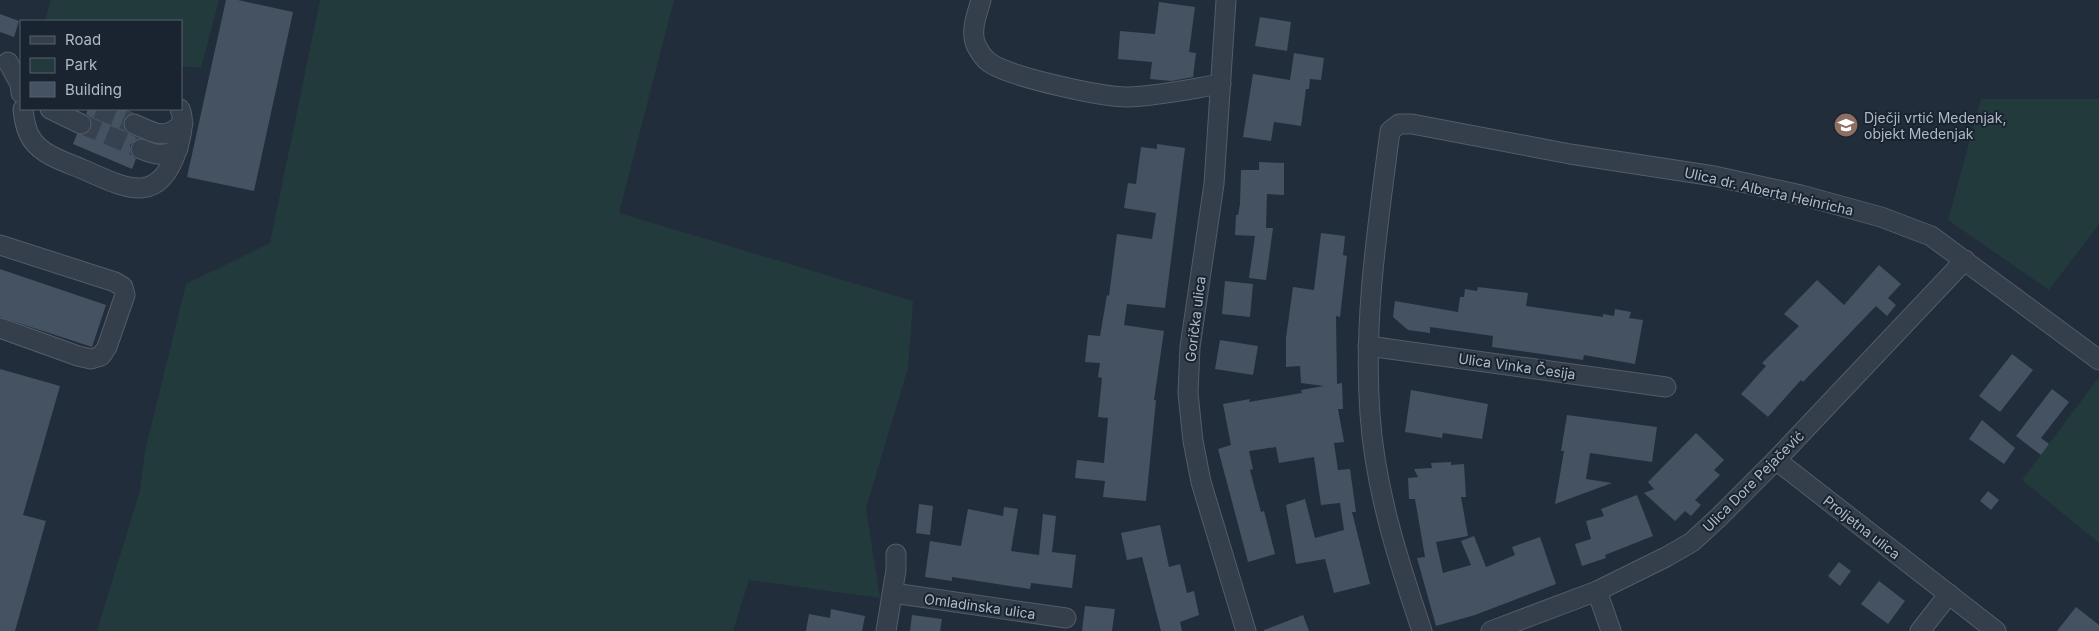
<svg xmlns="http://www.w3.org/2000/svg" width="2099" height="631" viewBox="0 0 2099 631" font-family="Inter,sans-serif">
<style>
.green{fill:#233a3c}
.building{fill:#445262}
.lines{fill:none;stroke-linecap:round;stroke-linejoin:round}
.minor-tunnel{stroke:#364250;stroke-width:19;stroke-dasharray:19 9;stroke-linecap:butt}
.minor-casing{stroke:#535c69;stroke-width:21}
.minor{stroke:#353f4b;stroke-width:19}
.labels{text-anchor:middle;dominant-baseline:central;stroke-width:4;stroke-linejoin:round;paint-order:stroke}
.poi-label{font-size:14px;fill:#b0b9c7;stroke:#1a2430;text-anchor:start}
.street-label{font-size:14px;fill:#b0b9c7;stroke:#1a2430}
</style>
<rect width="100%" height="100%" fill="#212d3b"/>
<g class="green">
<polygon points="51,0 219,0 201,68 181,66 181,21 45,21"/>
<polygon points="320,0 674,0 619,213 913,301 908,368 866,508 880,598 749,580 733,631 97,631 140,490 145,451 186,284 270,243"/>
<polygon points="1981,99 2099,99 2099,224 2049,290 1948,220"/>
<polygon points="2099,377 2099,543 2022,480"/>
</g>
<g class="building">
<polygon points="226,0 238,0 293,12 254,191 187,177"/>
<polygon points="1159,2 1195,7 1189,52 1196,53 1193,77 1171,81 1150,79 1152,62 1118,59 1120,31 1155,34"/>
<polygon points="0,14 19,21 14,37 0,32"/>
<polygon points="1260,17 1291,22 1287,51 1255,46"/>
<polygon points="1294,53 1324,58 1321,80 1310,79 1309,89 1306,89 1301,126 1274,122 1271,141 1243,137 1253,74 1290,80"/>
<polygon points="88,109 124,109 134,113 127,115 123,125 125,131 138,138 130,145 132,155 136,159 132,169 73,144 77,134 87,134 91,128 91,118 86,114"/>
<polygon points="1157,144 1185,148 1165,308 1127,304 1124,325 1164,331 1154,400 1156,400 1146,501 1103,497 1105,481 1075,478 1077,460 1104,463 1108,418 1098,417 1102,378 1098,377 1100,363 1085,362 1088,335 1100,336 1107,295 1109,296 1117,234 1152,239 1156,213 1124,208 1128,183 1136,184 1141,147 1157,149"/>
<polygon points="1259,162 1284,163 1284,195 1267,194 1266,228 1273,228 1266,280 1249,278 1255,236 1235,235 1236,215 1238,215 1240,204 1241,170 1259,170"/>
<polygon points="1321,233 1345,236 1343,255 1347,256 1340,317 1336,316 1337,384 1342,383 1343,409 1338,409 1344,442 1334,443 1338,470 1350,469 1356,512 1352,512 1370,584 1334,593 1325,559 1296,564 1286,505 1305,499 1315,538 1344,530 1340,503 1321,505 1314,457 1279,463 1276,447 1249,451 1253,469 1250,470 1261,512 1264,511 1275,554 1248,562 1218,449 1231,445 1223,404 1250,399 1249,402 1302,393 1301,390 1324,386 1301,383 1300,366 1286,367 1286,338 1293,287 1314,290"/>
<polygon points="1879,265 1901,284 1888,298 1896,305 1887,316 1876,306 1803,382 1801,380 1768,417 1741,394 1766,366 1762,363 1799,326 1784,314 1817,280 1844,305"/>
<polygon points="0,269 106,305 92,347 0,317"/>
<polygon points="1225,281 1253,284 1250,317 1222,314"/>
<polygon points="1478,287 1528,293 1526,306 1603,317 1603,314 1614,316 1615,309 1631,312 1629,318 1643,320 1635,364 1584,355 1583,360 1492,347 1493,336 1430,327 1430,333 1408,330 1393,317 1395,301 1458,312 1460,297 1464,297 1465,289 1477,291"/>
<polygon points="1220,340 1258,346 1253,375 1215,369"/>
<polygon points="2012,354 2033,370 2000,412 1979,396"/>
<polygon points="0,369 60,386 23,515 46,521 15,631 0,631"/>
<polygon points="2052,389 2069,402 2041,438 2049,444 2041,455 2016,436"/>
<polygon points="1411,390 1488,404 1482,439 1443,433 1442,438 1405,432"/>
<polygon points="1567,415 1657,427 1652,462 1590,453 1586,479 1612,483 1555,504 1564,451 1561,451"/>
<polygon points="1982,420 2015,448 2004,464 1969,439"/>
<polygon points="1696,433 1724,460 1714,470 1720,475 1695,500 1701,505 1691,516 1685,511 1675,521 1644,493 1654,489 1648,482"/>
<polygon points="1451,462 1451,465 1464,464 1466,497 1461,497 1468,536 1436,542 1443,573 1471,565 1461,541 1474,536 1486,567 1515,555 1512,547 1540,537 1556,584 1475,615 1436,626 1417,558 1425,557 1415,499 1409,499 1408,478 1418,477 1414,469 1432,468 1431,463"/>
<polygon points="1988,491 1999,500 1991,510 1980,501"/>
<polygon points="1637,495 1653,536 1605,555 1606,558 1582,566 1575,544 1591,539 1586,521 1604,516 1601,509"/>
<polygon points="919,504 933,506 930,535 916,533"/>
<polygon points="1004,507 1018,509 1011,551 1039,555 1043,514 1056,516 1052,552 1076,555 1072,588 1031,583 1030,589 952,577 952,581 925,577 930,541 961,546 968,509 1003,516"/>
<polygon points="1160,525 1169,567 1180,564 1187,593 1194,591 1199,615 1180,622 1182,631 1161,631 1142,557 1127,560 1121,533"/>
<polygon points="1839,562 1851,571 1840,586 1828,576"/>
<polygon points="1879,581 1905,601 1888,624 1861,604"/>
<polygon points="1085,606 1115,609 1112,631 1082,631"/>
<polygon points="2076,607 2099,625 2099,631 2057,631"/>
<polygon points="831,609 865,616 862,631 806,631 809,614 830,618"/>
<polygon points="912,615 942,619 940,631 910,631"/>
<polygon points="1303,615 1309,631 1264,631 1264,630"/>
</g>
<g class="lines">
<g class="minor-tunnel">
<polyline points="97,109 134,124"/>
<polyline points="81,124 141,149"/>
</g>
<defs>
<g id="minor">
<path d="M981 0C977 14 970 31 976 45 979 51 984 59 990 63 1011 77 1101 97 1127 97 1158 96 1190 89 1221 84"/>
<polyline points="1226,0 1214,184 1190,347 1188,393 1193,441 1201,482 1246,631"/>
<polyline points="8,62 20,84 21,93"/>
<path d="M23 109C24 120 26 132 33 141 44 156 66 162 82 169 124 187 158 208 177 150 181 138 185 121 180 109"/>
<polyline points="50,109 81,124"/>
<path d="M134 124C155 133 164 141 183 123"/>
<path d="M141 149C155 155 164 157 178 149"/>
<polyline points="0,245 115,282 123,287 125,295 107,347 101,356 91,359 78,356 0,328"/>
<polyline points="1368,346 1666,387"/>
<polyline points="1776,460 1996,631"/>
<polyline points="1597,591 1611,631"/>
<polyline points="893,593 1066,618"/>
<polyline points="886,631 896,570 896,554"/>
<path d="M1422 631C1398 560 1375 489 1370 414 1363 319 1378 225 1390 131L1399 124H1412L1570 154 1714 176 1801 195 1881 217 1931 236 2099 360"/>
<polyline points="1491,631 1597,591 1666,557 1692,542 1719,517 1776,460 1965,260"/>
<polyline points="1920,631 1949,594"/>
</g>
</defs>
<use href="#minor" class="minor-casing"/>
<use href="#minor" class="minor"/>
</g>
<defs>
<symbol id="school-disc" viewBox="-11 -11 22 22"><circle r="9.5" fill="#8d6e63" stroke="#1a2430"/><path d="M0-5L7-2L0 1L-7-2ZM-4 1L0 2.5L4 1V4Q0 6-4 4Z" fill="#fff"/></symbol>
</defs>
<g fill-rule="evenodd">
<use href="#school-disc" x="1832" y="111" width="28" height="28"/>
</g>
<g class="labels">
<g class="poi-label">
<text x="1864" y="117">Dječji vrtić Medenjak,<tspan x="1864" dy="16">objekt Medenjak</tspan></text>
</g>
<g class="street-label">
<text transform="translate(1769 191) rotate(13)">Ulica dr. Alberta Heinricha</text>
<text transform="translate(1195 319) rotate(-83)">Gorička ulica</text>
<text transform="translate(1517 366) rotate(8)">Ulica Vinka Česija</text>
<text transform="translate(1753 481) rotate(-45)">Ulica Dore Pejačević</text>
<text transform="translate(1862 527) rotate(38)">Proljetna ulica</text>
<text transform="translate(980 606) rotate(8)">Omladinska ulica</text>
</g>
</g>
<rect x="20" y="20" width="162" height="90" fill="#1a2430" stroke="#56606c"/>
<rect x="30" y="36" width="25" height="8" fill="#353f4b" stroke="#56606c"/>
<text x="65" y="45" font-size="15" fill="#b0b9c7">Road</text>
<rect x="30" y="58" width="25" height="15" fill="#233a3c" stroke="#56606c"/>
<text x="65" y="70" font-size="15" fill="#b0b9c7">Park</text>
<rect x="30" y="82" width="25" height="15" fill="#445262" stroke="#56606c"/>
<text x="65" y="95" font-size="15" fill="#b0b9c7">Building</text>
</svg>
